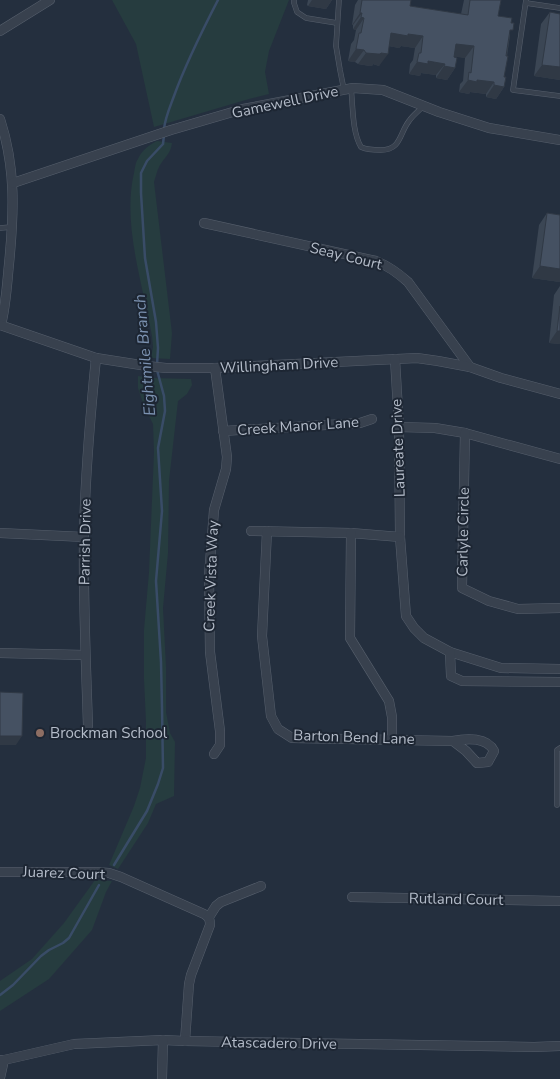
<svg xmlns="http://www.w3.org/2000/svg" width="560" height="1079" viewBox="0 0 560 1079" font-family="'Nunito Sans',sans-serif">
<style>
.green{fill:#263c3f}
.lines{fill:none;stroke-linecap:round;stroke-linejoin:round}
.stream{stroke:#394c67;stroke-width:2.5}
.lane-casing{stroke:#565f6c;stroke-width:5.5}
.street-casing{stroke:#565f6c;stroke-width:10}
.lane{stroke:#38414e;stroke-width:4.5}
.street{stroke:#38414e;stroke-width:9}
.wall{fill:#3b4654}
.shaded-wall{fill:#303945}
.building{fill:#455162;stroke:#303945}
.education-dot{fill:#8d6e63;stroke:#1d2633;stroke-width:2}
.labels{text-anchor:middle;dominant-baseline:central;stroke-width:4;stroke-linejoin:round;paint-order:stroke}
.street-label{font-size:15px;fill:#b4bcc9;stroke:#1d2633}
.poi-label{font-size:15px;fill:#b4bcc9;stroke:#1d2633;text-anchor:start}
.water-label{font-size:16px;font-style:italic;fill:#7c92b1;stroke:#1d2633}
</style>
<rect width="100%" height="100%" fill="#242f3e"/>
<g class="green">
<polygon points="112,0 289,0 269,51 265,72 269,94 249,99 154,127 136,44"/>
<path d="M157 141 172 143C171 153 165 157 160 165 157 170 156 176 154 182L172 333 170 359 151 358 153 347 152 336C143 285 122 224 134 173 135 169 135 163 138 159 142 150 149 145 157 141Z"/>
<polygon points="138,376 152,378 191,379 192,385 187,394 178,401 169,481 168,553 163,608 166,667 166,712 170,733 175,742 174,796 156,804 148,823 118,869 109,865 134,806 140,788 146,758 146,722 144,679 144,630 149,572 154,452 153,424 144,406 138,388"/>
<polygon points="95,880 112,881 106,892 92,930 49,979 0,1011 0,981 32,959 64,923"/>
</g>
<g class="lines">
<g class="stream">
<path d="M164 129C165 118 170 107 174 96 186 63 202 31 218 0"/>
<polyline points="157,365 158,348 156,322 145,258 141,193 141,173 147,161 163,144 164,135"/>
<polyline points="114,865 147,811 158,784 163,768 162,708 161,662 156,581 162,511 158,448 165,411 164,396 157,370"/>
<polyline points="0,995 13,985 41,956 49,950 63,943 69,938 99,885"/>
</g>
<defs>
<g id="lane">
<polyline points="294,0 294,3 297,12 306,18 337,23"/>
<polyline points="339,0 336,46 340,70 344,90"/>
<polyline points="526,0 513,90 560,96"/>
<polyline points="526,3 560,8"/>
<path d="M351 88C353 106 352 132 361 147 367 150 374 150 381 150 401 150 399 134 409 121 413 115 419 111 423 106"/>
<polyline points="0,228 12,227"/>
<polyline points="557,805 557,750 560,748"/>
</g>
<g id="street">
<polyline points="0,31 50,0"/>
<path d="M0 119C16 168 14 213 9 264 7 284 6 305 1 325"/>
<polyline points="13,183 171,130 243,109 353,88 383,90 439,112 489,128 560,140"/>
<path d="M204 223 376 261C388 266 398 273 408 282L470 367"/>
<polyline points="0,325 96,358 147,366 166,368 215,368 417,358 438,361 470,367 501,378 560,394"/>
<polyline points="395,359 399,427 400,537 406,616 414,628 424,638 450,652 501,668 560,669"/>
<polyline points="399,427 435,428 465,433 560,459"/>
<polyline points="223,431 360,423 372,419"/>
<polyline points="465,433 462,588 489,601 518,609 560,608"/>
<polyline points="251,531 351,533 400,537"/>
<path d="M267 531 262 636 271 716 278 729 292 738 453 741 466 751 477 763 488 762 494 751C487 737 467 738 453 741"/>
<polyline points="0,533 84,537"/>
<polyline points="351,533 350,638 389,701 392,717 392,740"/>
<polyline points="450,652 451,676 462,681 560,682"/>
<polyline points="0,653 85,655"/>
<path d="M88 726C86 663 83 599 84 536 85 477 90 418 96 358"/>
<polyline points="214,754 220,745 220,731 210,652 209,576 214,510 226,469 227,457 215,368"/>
<path d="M0 872H96L109 873 121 877 204 914C209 917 210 919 210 925L191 975 189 984 185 1041"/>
<polyline points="352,897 560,901"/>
<polyline points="209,917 216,906 221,902 261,886"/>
<polyline points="0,1060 4,1060 74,1044 163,1040 185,1041 534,1047 560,1046"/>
<polyline points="0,1078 4,1060"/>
<polyline points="162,1079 163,1040"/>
</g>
</defs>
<use href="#lane" class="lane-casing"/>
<use href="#street" class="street-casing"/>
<use href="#lane" class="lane"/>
<use href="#street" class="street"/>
</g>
<g class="wall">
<polygon points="308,0 332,0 326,9 308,6 307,5"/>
<polygon points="358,0 411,0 410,6 461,14 464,0 501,0 498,16 510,35 504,77 504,87 496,99 486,97 486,94 470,92 469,94 459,92 460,84 463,81 465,58 454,56 455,68 447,80 436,78 436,75 421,73 420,76 409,74 410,64 413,60 415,48 401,46 399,48 389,46 379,66 373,64 372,66 370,66 358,64 355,62 348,61 351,44 354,40 356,30 353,29 353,25 352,25 355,5"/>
<polygon points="550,12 560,14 560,80 534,76 541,24"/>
<polygon points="547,213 560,215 560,282 532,278 539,225"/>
<polygon points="560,286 560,344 549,343 554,295"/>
</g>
<g class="shaded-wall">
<polygon points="312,0 332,0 326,9 308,6"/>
<polygon points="360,13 362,13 353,25 352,25"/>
<polygon points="361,17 364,18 356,30 353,29"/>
<polygon points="391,33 408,34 423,36 415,48 401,46 399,48 383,45"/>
<polygon points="456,44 474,46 465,58 448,56"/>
<polygon points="356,49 364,50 355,62 348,61"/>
<polygon points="366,53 381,53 388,54 379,66 373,64 372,66 370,66 358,64"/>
<polygon points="428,61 445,64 436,75 421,73 420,76 409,74 417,62"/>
<polygon points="542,65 560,67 560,80 534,76"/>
<polygon points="444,66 455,68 447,80 436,78"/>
<polygon points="468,80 477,80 494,82 486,94 470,92 469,94 459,92"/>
<polygon points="494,85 504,87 496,99 486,97"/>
<polygon points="540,266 560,269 560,282 532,278"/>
<polygon points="557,331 560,331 560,344 549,343"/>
<polygon points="0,736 22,736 16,745 0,745"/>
</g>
<g class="building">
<polygon points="362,0 411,0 410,6 468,15 470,0 501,0 498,16 512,18 511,23 514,23 513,30 510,30 506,56 508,56 504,77 506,77 504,87 494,85 494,82 477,80 477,82 468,80 469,72 471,73 474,46 456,44 454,57 457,58 455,68 444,66 445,64 428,61 428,64 417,62 419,53 421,53 423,36 408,34 408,36 391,33 388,54 381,53 380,54 378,54 366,53 364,50 356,49 359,33 361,33 364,18 361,17 362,13 360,13"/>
<polygon points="550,12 560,14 560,67 542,65"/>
<polygon points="547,213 560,215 560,269 540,266"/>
<polygon points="560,306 560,331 557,331"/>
<polygon points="0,692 23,693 22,736 0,736"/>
</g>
<circle class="education-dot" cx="40" cy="733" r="5"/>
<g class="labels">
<g class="street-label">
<text transform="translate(285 102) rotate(-12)">Gamewell Drive</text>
<text transform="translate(346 256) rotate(14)">Seay Court</text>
<text transform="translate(279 365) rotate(-3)">Willingham Drive</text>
<text transform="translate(298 426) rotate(-4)">Creek Manor Lane</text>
<text transform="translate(398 448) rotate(-92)">Laureate Drive</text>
<text transform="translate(463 532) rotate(-89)">Carlyle Circle</text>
<text transform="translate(85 542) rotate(-89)">Parrish Drive</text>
<text transform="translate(211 576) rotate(-88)">Creek Vista Way</text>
<text transform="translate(354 737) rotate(2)">Barton Bend Lane</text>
<text transform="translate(64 873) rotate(2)">Juarez Court</text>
<text transform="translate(456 899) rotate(1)">Rutland Court</text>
<text transform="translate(279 1043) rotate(1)">Atascadero Drive</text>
</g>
<g class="poi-label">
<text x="50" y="733">Brockman School</text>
</g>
<g class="water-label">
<text transform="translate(145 355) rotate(-95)">Eightmile Branch</text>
</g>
</g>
</svg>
